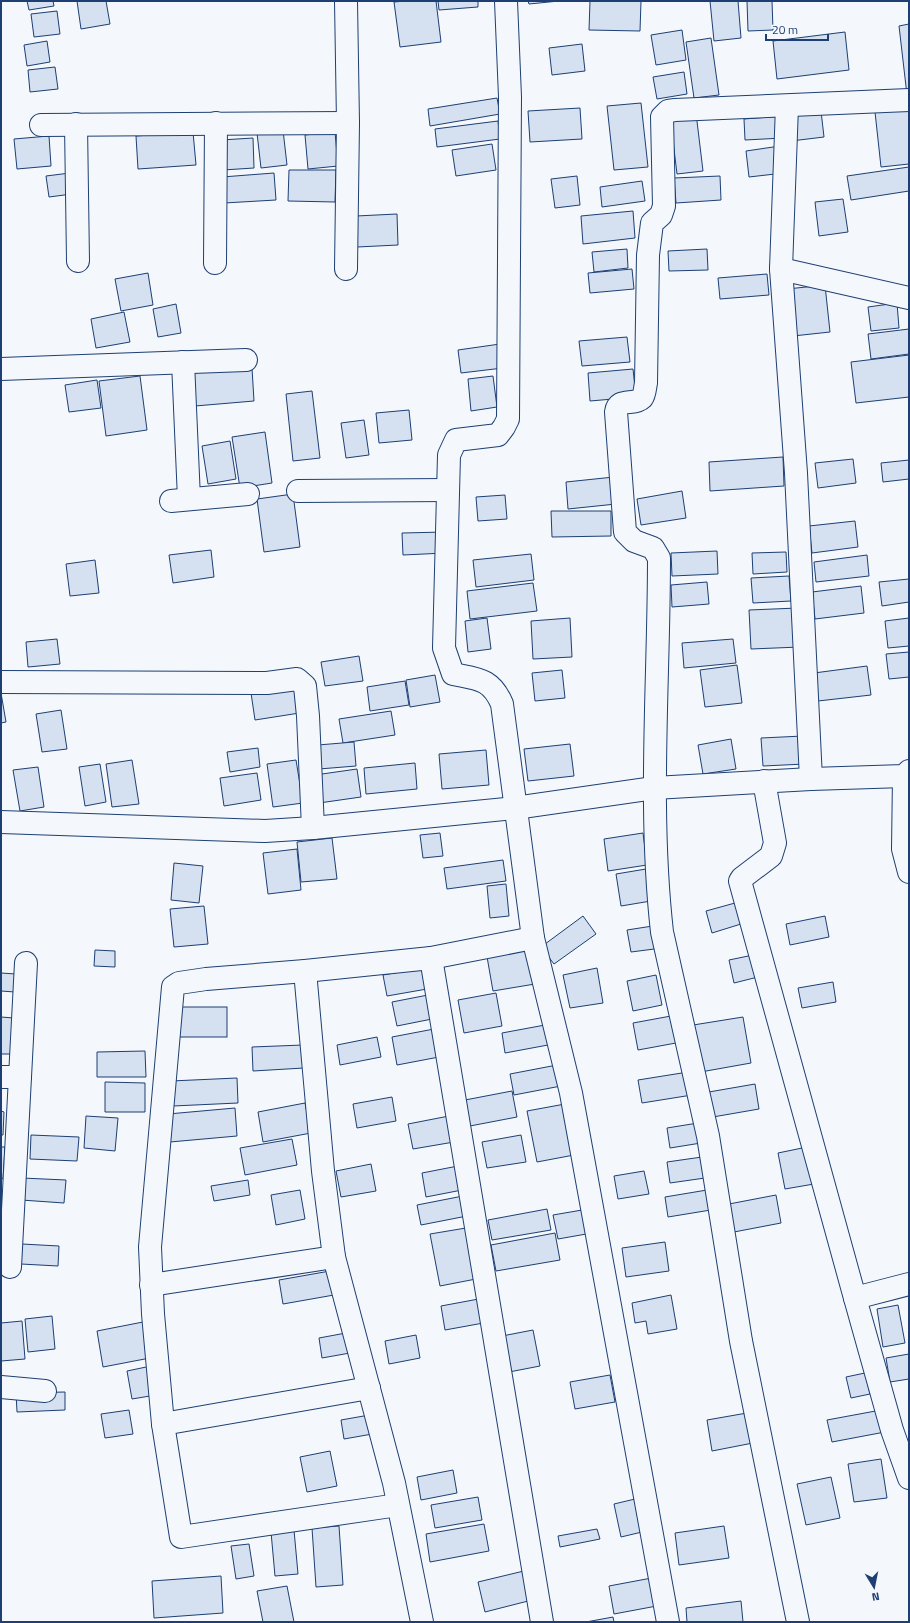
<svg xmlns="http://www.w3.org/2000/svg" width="910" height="1623" viewBox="0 0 910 1623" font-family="'Titillium Web',sans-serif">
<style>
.building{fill:#d5e0f0;stroke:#1d3f73}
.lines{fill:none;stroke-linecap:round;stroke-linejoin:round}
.minor-casing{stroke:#1d3f73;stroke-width:24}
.minor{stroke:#f4f7fb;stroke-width:22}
</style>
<rect width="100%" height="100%" fill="#f4f7fb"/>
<g class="building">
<polygon points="27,1 53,1 54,6 29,10"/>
<polygon points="77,1 106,1 110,24 81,29"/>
<polygon points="405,1 436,1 441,42 400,47 394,2"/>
<polygon points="438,1 478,1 478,7 439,10"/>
<polygon points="528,1 559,1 529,4"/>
<polygon points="590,1 641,1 640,31 589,30"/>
<polygon points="710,1 738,1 741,38 714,41"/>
<polygon points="747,1 772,1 773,30 748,31"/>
<polygon points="57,11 60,34 34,37 31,14"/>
<polygon points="909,24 909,94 907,95 899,26"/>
<polygon points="682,30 686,60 656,65 651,35"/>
<polygon points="845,32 849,70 777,79 773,41"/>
<polygon points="711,38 719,95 694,98 686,42"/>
<polygon points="47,41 50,62 27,66 24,45"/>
<polygon points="582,44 585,71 552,75 549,48"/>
<polygon points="55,67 58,89 30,92 28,70"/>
<polygon points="684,72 687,94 657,99 653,77"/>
<polygon points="497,98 500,114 430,126 428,109"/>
<polygon points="641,103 648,167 614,170 607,106"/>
<polygon points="580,108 582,139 530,142 528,111"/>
<polygon points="909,108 909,164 881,167 875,112"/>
<polygon points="821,111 824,137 791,141 788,114"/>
<polygon points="696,113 703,171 677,174 670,116"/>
<polygon points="782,116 783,138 745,140 744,119"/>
<polygon points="498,121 500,139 437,147 435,129"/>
<polygon points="283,130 287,165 261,168 257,133"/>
<polygon points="193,132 196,165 138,169 136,136"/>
<polygon points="335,132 338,166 308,169 305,135"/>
<polygon points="49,136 51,166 17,169 14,139"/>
<polygon points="253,138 254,168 223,170 221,140"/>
<polygon points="492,144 496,170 456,176 452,150"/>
<polygon points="780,146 784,173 749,177 746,151"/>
<polygon points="909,167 909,191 851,200 847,176"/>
<polygon points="289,170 336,170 335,202 288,201"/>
<polygon points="70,173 72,194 49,197 46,176"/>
<polygon points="274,173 276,200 224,203 222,177"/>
<polygon points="577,176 580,205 555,208 551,179"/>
<polygon points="720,176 721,200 676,203 674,178"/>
<polygon points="642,181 645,201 602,207 600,187"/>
<polygon points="843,199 848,232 819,236 815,202"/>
<polygon points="633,211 635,238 583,244 581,216"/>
<polygon points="397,214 398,245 357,247 356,216"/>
<polygon points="627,249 628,268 594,272 592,252"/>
<polygon points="707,249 708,270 669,271 668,251"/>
<polygon points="632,269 634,289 590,293 588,273"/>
<polygon points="148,273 153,305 121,311 115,279"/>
<polygon points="767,274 769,295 720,299 718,278"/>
<polygon points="825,285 830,332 793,336 787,289"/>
<polygon points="897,303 899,328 871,331 868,307"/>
<polygon points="176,304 181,333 158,337 153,309"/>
<polygon points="124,312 130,342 96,348 91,319"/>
<polygon points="909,329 909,354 871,359 868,334"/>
<polygon points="627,337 630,362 582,366 579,341"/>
<polygon points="500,344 503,368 461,373 458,350"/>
<polygon points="909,355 909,397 856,403 851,362"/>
<polygon points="252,368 254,401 195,406 193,372"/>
<polygon points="633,369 636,397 590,401 588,373"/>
<polygon points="140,376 147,430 106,436 99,381"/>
<polygon points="493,376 497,407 471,411 468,379"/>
<polygon points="97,380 101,408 69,412 65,385"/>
<polygon points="312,391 320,458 293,461 286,394"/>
<polygon points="409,410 412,440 379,443 376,413"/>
<polygon points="364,420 369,455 346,458 341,423"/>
<polygon points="265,432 272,483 240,488 232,437"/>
<polygon points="230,441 236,479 208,484 202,446"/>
<polygon points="783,457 784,486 710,491 709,462"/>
<polygon points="853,459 856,483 818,488 815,463"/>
<polygon points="909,460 909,479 883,482 881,463"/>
<polygon points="614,477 616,504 568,509 566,482"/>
<polygon points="682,491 686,518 641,525 637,499"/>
<polygon points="293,494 300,547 264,552 257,499"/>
<polygon points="505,495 507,519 478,521 476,497"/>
<polygon points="551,511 611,511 611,536 552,537"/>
<polygon points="855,521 858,547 812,553 809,526"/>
<polygon points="445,532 445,553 403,555 402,533"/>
<polygon points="211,550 214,577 173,583 169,555"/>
<polygon points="717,551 718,574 672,576 671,553"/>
<polygon points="786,552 787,572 753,574 752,553"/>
<polygon points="531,554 534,580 476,587 473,560"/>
<polygon points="867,555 869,576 816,582 814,562"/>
<polygon points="95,560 99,593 70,596 66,564"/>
<polygon points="789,576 791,601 753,603 751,578"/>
<polygon points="909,579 909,602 882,606 879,582"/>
<polygon points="707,582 709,604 672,607 671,585"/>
<polygon points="533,583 537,611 470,619 467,591"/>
<polygon points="861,586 864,613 815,619 812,592"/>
<polygon points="798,608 800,647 751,649 749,610"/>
<polygon points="487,618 491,649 468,652 465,621"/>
<polygon points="570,618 572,657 533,659 531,621"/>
<polygon points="909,618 909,646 888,648 885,621"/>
<polygon points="57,639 60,664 28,667 26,642"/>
<polygon points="733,639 736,663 684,668 682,643"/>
<polygon points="909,652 909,677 889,679 886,654"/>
<polygon points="359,656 363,681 325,686 321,662"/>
<polygon points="737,665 742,703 705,707 700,670"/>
<polygon points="867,666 871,695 818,701 814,673"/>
<polygon points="562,670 565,698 535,701 532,673"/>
<polygon points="435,675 440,702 410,707 406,680"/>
<polygon points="405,681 409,705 370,711 367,687"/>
<polygon points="302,685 306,712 255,720 251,693"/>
<polygon points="1,693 6,722 1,723"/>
<polygon points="61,710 67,749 42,752 36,714"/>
<polygon points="391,711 395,735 343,743 339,719"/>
<polygon points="803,736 805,764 763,766 761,738"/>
<polygon points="731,739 736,769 703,774 698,745"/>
<polygon points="354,742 356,766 319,769 318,745"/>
<polygon points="570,744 574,776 528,781 524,749"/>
<polygon points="258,748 260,767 230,772 227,752"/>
<polygon points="486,750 489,785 442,789 439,754"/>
<polygon points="132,760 139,804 112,807 106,764"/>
<polygon points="296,760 303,803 273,807 267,764"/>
<polygon points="415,763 417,789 366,794 364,768"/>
<polygon points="100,764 106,802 85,806 79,767"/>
<polygon points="38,767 44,807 20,811 13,770"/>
<polygon points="357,769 361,797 319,803 315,775"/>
<polygon points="257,773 261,800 224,806 220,778"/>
<polygon points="440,833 443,856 423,858 420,835"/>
<polygon points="643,833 647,865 608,871 604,839"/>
<polygon points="332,838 337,879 301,882 297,842"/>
<polygon points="297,849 301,890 268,894 263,853"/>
<polygon points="503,860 506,881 447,889 444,868"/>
<polygon points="174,863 203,866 199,903 171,900"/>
<polygon points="646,869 651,901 621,906 616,874"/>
<polygon points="506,884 509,916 490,918 487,886"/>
<polygon points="735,903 741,924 712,933 706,911"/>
<polygon points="204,906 208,944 174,947 170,909"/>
<polygon points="583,916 596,934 554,964 541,947"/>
<polygon points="825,916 829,937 790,945 786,924"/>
<polygon points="659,925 662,948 631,952 627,930"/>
<polygon points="527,944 535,984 493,991 486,951"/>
<polygon points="95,950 115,951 115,967 94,966"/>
<polygon points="753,955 758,977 734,983 729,960"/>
<polygon points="423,968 427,989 387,996 383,975"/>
<polygon points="597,968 603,1003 570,1008 563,975"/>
<polygon points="1,973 16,974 15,992 1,991"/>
<polygon points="656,975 662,1005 633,1011 627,981"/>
<polygon points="833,982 836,1002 802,1008 798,988"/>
<polygon points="496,993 502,1026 464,1033 458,1000"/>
<polygon points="428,995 432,1019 397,1026 392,1002"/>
<rect x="175" y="1007" width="52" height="30"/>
<polygon points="671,1016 676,1043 638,1050 633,1023"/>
<polygon points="1,1017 14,1018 13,1054 1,1054"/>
<polygon points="743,1017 751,1063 695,1073 687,1026"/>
<polygon points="545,1025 548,1045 505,1053 502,1033"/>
<polygon points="434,1029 439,1057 397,1065 392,1037"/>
<polygon points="377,1037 381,1057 340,1065 337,1045"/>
<polygon points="303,1045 304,1068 253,1071 252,1047"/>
<polygon points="145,1051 146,1077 97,1077 97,1052"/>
<polygon points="557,1065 561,1086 514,1095 510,1074"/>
<polygon points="688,1072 692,1095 642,1103 638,1080"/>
<polygon points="237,1078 238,1103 173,1106 171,1081"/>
<polygon points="105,1082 145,1083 145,1112 105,1112"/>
<polygon points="755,1084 759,1109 707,1118 703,1093"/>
<polygon points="512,1091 517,1117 470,1126 465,1100"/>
<polygon points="392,1097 396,1121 357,1128 353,1104"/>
<polygon points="305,1103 311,1133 263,1142 258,1112"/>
<polygon points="565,1104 574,1155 537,1162 527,1111"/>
<polygon points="235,1108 237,1136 170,1142 168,1114"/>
<polygon points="1,1111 4,1112 3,1135 1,1135"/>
<polygon points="86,1116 118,1118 115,1151 84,1148"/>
<polygon points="449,1116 454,1142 413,1149 408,1124"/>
<polygon points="698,1123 701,1143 670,1148 667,1128"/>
<polygon points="31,1135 79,1137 77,1161 30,1159"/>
<polygon points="521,1135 526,1162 487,1168 482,1142"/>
<polygon points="292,1139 297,1165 245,1175 240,1148"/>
<polygon points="1,1147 5,1147 3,1179 1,1178"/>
<polygon points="807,1147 814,1184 785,1189 778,1153"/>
<polygon points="709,1156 712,1177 670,1183 667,1162"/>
<polygon points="371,1164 376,1191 341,1197 336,1171"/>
<polygon points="458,1166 462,1190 426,1197 422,1173"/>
<polygon points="644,1171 649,1194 618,1199 614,1176"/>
<polygon points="22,1178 66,1180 64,1203 21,1200"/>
<polygon points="248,1180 250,1195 214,1201 211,1186"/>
<polygon points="713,1189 717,1209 668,1217 665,1197"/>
<polygon points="300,1190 305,1219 276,1225 271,1195"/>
<polygon points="776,1195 781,1223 734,1232 729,1204"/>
<polygon points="463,1196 467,1216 421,1225 417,1205"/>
<polygon points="547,1209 551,1230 492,1240 488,1220"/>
<polygon points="588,1209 592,1233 558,1239 553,1215"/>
<polygon points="466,1228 476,1279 440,1286 430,1234"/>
<polygon points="555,1233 560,1260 496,1271 491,1245"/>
<polygon points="665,1242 669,1271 626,1277 622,1248"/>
<polygon points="22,1244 59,1246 58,1266 21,1264"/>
<polygon points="330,1271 334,1295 283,1304 279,1280"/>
<polygon points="671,1295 677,1329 648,1334 646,1321 635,1323 632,1303"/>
<polygon points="484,1298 489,1322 445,1330 441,1306"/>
<polygon points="898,1305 905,1343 883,1347 877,1309"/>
<polygon points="52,1316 55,1349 28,1352 25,1319"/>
<polygon points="22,1321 25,1359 1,1361 1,1323"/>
<polygon points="143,1322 150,1358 103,1367 97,1331"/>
<polygon points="533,1330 540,1366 509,1372 502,1336"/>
<polygon points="346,1333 350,1353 322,1358 319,1338"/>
<polygon points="416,1335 420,1358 389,1364 385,1341"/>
<polygon points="909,1354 909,1379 890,1382 886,1358"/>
<polygon points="151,1366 156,1395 132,1399 127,1371"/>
<polygon points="865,1373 870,1394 851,1398 846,1377"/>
<polygon points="610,1375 615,1402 575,1409 570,1382"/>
<polygon points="65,1392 65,1410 17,1412 16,1393"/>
<polygon points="129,1410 133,1434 105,1438 101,1414"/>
<polygon points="881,1410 885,1432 832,1442 827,1420"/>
<polygon points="747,1413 753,1443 712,1451 707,1420"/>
<polygon points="375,1414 378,1433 344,1439 341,1420"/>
<polygon points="330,1451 337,1486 307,1492 300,1457"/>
<polygon points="881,1459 887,1498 854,1502 848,1464"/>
<polygon points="453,1470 457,1493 421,1500 417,1477"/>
<polygon points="831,1477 840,1518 806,1525 797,1484"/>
<polygon points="478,1497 482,1520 435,1528 431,1505"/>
<polygon points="635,1499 642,1532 621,1537 614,1504"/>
<polygon points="484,1524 489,1551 430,1562 426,1534"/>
<polygon points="339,1526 343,1585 316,1587 312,1528"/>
<polygon points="724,1526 729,1558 679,1565 675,1533"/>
<polygon points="597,1529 600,1539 560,1547 558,1536"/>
<polygon points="294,1530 298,1574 275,1576 271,1532"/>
<polygon points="249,1544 254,1576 236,1579 231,1546"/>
<polygon points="528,1570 536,1599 485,1612 478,1582"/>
<polygon points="221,1576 223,1613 154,1618 152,1581"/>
<polygon points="657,1577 662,1605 614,1614 609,1586"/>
<polygon points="287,1586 294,1622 263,1622 257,1591"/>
<polygon points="741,1601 743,1622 687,1622 686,1608"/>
<polygon points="613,1617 614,1622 586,1622"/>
</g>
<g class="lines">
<defs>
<g id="minor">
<path d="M506 1 510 97 508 419 504 427 498 435 456 440 449 455 444 648 453 674C477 679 491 678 502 704L533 938 571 1093 668 1622"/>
<polyline points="787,106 781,269 796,473 811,779"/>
<polyline points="76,124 78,261"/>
<polyline points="41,125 348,123"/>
<polyline points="215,263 216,123"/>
<polyline points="346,269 348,123 346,1"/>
<polyline points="781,269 909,298"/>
<polyline points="183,362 189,499"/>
<polyline points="1,369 246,360"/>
<polyline points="298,491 448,490"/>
<polyline points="171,501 248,494"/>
<polyline points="1,682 267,683 297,679 305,686 308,716 313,828"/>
<polyline points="904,776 903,849 909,872"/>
<polyline points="764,781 775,843 771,856 742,878 740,881 855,1298 892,1430 909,1478"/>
<polyline points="1,822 265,831 313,828 515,808 654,788 811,779 904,776 909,771"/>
<polyline points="431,958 542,1622"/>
<polyline points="305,971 323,1171 334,1257 394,1483 422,1622"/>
<polyline points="1,1077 20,1077"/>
<polyline points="10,1267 26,963"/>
<polyline points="151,1285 334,1257"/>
<polyline points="855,1298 909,1284"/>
<polyline points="1,1387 45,1391"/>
<polyline points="369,1388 163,1424 181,1537 398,1505"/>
<polyline points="163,1424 153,1314 150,1247 173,987 179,983 206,979 305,971 431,958 533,938"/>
<path d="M798 1622 741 1341 708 1136 662 932C648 807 659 682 659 558L653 548 634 541 625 532 616 412C618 397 634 406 642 398 645 394 645 387 646 383L648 255 652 223 661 215 664 206 662 117 668 111 675 110 909 100"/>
</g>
</defs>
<use href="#minor" class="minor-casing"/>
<use href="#minor" class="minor"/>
</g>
<rect width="910" height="1623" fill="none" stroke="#1d3f73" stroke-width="4"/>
<g transform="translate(874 1587) rotate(170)" stroke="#f4f7fb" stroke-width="3" paint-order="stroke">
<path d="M0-3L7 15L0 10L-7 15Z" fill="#1d3f73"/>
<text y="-6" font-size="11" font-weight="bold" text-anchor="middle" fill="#1d3f73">N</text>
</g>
<path d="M766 34v6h62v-6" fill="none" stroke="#1d3f73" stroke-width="2"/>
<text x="772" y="34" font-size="12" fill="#1d3f73" stroke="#f4f7fb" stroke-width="3" paint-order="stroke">20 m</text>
</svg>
